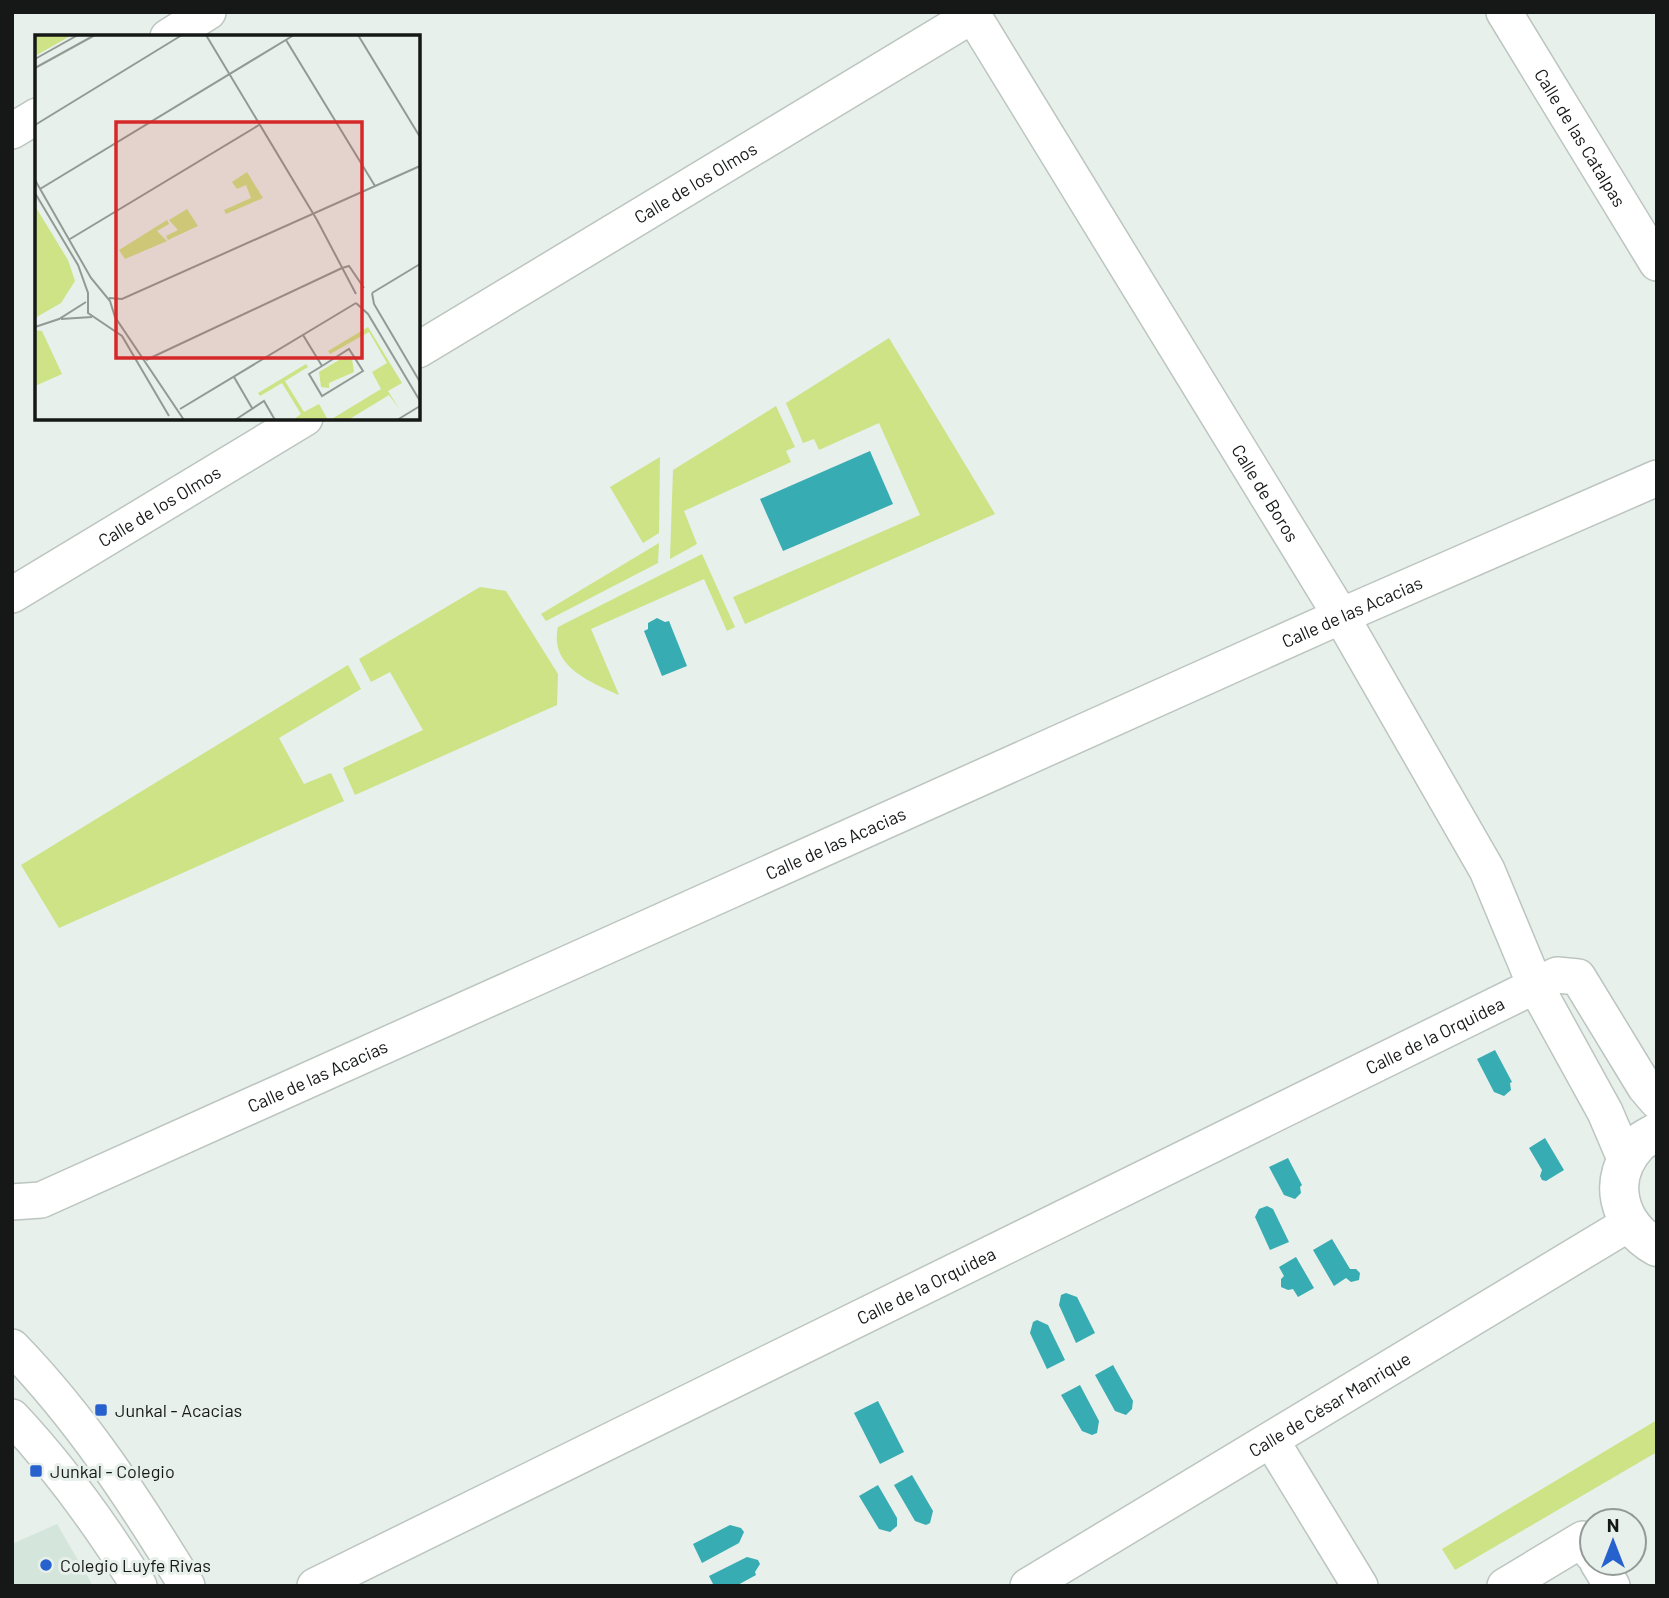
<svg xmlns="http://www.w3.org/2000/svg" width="1669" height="1598" viewBox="0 0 1669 1598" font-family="Barlow,sans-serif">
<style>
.built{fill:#d4e5db}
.green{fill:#cde385}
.water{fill:#38acb3}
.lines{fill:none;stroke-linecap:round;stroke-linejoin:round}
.minor-casing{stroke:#bcc5c0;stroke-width:38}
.tertiary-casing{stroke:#bcc5c0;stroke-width:41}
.minor{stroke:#fff;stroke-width:35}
.tertiary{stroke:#fff;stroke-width:38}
.poi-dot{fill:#2761ce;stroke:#e7f0ea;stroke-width:2.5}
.labels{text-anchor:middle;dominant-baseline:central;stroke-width:6;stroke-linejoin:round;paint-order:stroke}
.street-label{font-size:18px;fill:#151816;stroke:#e7f0ea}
.poi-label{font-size:18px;fill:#151816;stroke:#e7f0ea;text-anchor:start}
.inset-road{fill:none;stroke:#939a95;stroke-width:2}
.view{fill:#d62828;fill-opacity:0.15;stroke:#d62828;stroke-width:3.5}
.inset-edge{fill:none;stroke:#151816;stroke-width:3.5}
</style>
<rect width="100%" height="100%" fill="#e7f0ea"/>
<polygon class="built" points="57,1524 93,1586 12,1586 12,1544"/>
<g class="green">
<polygon points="889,338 995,514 745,624 733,597 920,515 879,423 819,450 814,439 803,443 786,403"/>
<polygon points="776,406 795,447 786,451 791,462 684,511 697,544 670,559 673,470"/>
<polygon points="660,457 659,533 643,543 610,487"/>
<polygon points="659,543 658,563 546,621 541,614"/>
<path d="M702 554 735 627 727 631 704 579 591 629 619 695C590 682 549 666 558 627Z"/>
<polygon points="480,587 506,591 558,674 557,705 355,795 343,768 423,730 390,672 371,682 359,659"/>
<polygon points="348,665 361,689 279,738 304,784 331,773 344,801 59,928 21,865"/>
<polygon points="1657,1420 1657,1452 1455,1570 1442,1549"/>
</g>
<g class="water">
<polygon points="870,451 893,504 783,551 760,499"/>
<polygon points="657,618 665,622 669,621 687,666 662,676 644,631 648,629 648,623"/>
<polygon points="1495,1050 1512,1082 1510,1083 1511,1090 1504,1096 1494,1092 1477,1059"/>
<polygon points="1545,1138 1564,1170 1546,1181 1542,1180 1540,1176 1542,1170 1529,1148"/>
<polygon points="1288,1158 1302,1185 1300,1187 1301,1193 1295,1199 1284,1195 1269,1167"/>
<polygon points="1267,1206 1273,1209 1289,1242 1270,1250 1255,1217 1259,1209"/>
<polygon points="1332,1239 1350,1269 1356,1269 1360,1273 1359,1280 1351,1282 1346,1278 1334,1286 1313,1250"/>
<polygon points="1296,1257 1314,1288 1298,1297 1293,1289 1288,1290 1281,1287 1281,1279 1284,1276 1279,1267"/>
<polygon points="1066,1293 1077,1297 1095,1333 1076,1343 1059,1305 1061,1295"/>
<polygon points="1037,1320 1048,1325 1065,1360 1047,1369 1030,1333 1033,1322"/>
<polygon points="1113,1365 1133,1401 1132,1409 1126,1415 1115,1411 1095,1375"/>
<polygon points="1080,1385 1099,1421 1097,1433 1092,1435 1082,1431 1061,1395"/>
<polygon points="878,1401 904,1452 880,1464 854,1413"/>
<polygon points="912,1475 933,1511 930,1523 926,1525 915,1521 894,1485"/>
<polygon points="878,1485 897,1518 897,1526 890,1532 879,1529 859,1496"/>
<polygon points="730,1525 741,1528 744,1532 739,1543 702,1563 693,1544"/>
<polygon points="747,1557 758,1560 760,1564 755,1572 756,1575 736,1586 714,1586 709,1576"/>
</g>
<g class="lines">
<defs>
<g id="minor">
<path id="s1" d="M971 12 1341 616 1487 870 1535 985 1605 1112 1626 1161"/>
<path id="s2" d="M1504 12 1657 263"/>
<polyline points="168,37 208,12"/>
<polyline points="12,131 37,116"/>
<path id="s3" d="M418 350 973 15"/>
<path id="s4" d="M12 595 305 418"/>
<path id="s5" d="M12 1202 41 1200 1341 616 1657 478"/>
<path d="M12 1347C82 1419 135 1501 187 1586"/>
<path d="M12 1417C61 1469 101 1525 139 1586"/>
<polyline points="1271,1440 1360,1586"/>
<polyline points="1598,1563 1612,1586"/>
<path id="s6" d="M315 1586 1557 975 1578 977 1645 1087 1657 1101"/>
<path id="s7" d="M1028 1586 1628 1224"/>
<polyline points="1505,1586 1583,1539 1592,1554"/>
</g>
<path id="tertiary" d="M1657 1132C1651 1136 1643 1139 1638 1144 1605 1179 1618 1225 1657 1247"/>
</defs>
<use href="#minor" class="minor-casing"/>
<use href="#tertiary" class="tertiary-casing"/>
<use href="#minor" class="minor"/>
<use href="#tertiary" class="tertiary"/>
</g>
<g class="poi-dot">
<rect x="94" y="1403" width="14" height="14" rx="3.5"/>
<rect x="29" y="1464" width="14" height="14" rx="3.5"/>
<circle cx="46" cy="1565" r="7"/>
</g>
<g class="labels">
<g class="street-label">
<text stroke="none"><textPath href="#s2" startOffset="147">Calle de las Catalpas</textPath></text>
<text stroke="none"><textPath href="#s3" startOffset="324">Calle de los Olmos</textPath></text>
<text stroke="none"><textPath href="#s1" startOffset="564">Calle de Boros</textPath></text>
<text stroke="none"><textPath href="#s4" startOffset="172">Calle de los Olmos</textPath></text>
<text stroke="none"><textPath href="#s5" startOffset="1466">Calle de las Acacias</textPath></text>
<text stroke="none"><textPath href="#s5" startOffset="900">Calle de las Acacias</textPath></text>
<text stroke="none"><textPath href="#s6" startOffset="1248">Calle de la Orquidea</textPath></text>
<text stroke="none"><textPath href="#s5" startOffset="332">Calle de las Acacias</textPath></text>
<text stroke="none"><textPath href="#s6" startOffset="681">Calle de la Orquidea</textPath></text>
<text stroke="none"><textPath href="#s7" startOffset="352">Calle de César Manrique</textPath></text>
</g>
<g class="poi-label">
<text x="115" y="1410">Junkal - Acacias</text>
<text x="50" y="1471">Junkal - Colegio</text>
<text x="60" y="1565">Colegio Luyfe Rivas</text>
</g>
</g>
<g transform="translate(35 35)">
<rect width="385" height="385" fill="#e7f0ea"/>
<path d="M0 0H37L0 21ZM212 137 228 163 191 179 189 175 216 163 211 150 202 154 197 147ZM0 171 33 225 40 246 26 268 0 283ZM152 174 163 191 133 205 131 201 143 195 134 185ZM132 185 134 189 122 196 132 206 90 224 84 215ZM333 292 367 348 353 356 365 375 354 360 313 385H295L346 354 337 337 352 328 334 297 295 319 293 316ZM0 295 7 296 27 339 0 351ZM309 322 317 324 319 337 294 348V353L286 352 284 337ZM271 329 273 332 250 346 269 377 284 369 293 385H258L266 379 247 348 225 361 223 358Z" fill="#cde385"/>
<path class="inset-road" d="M171 0 282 185 321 259M323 0 385 102M251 5 340 151M0 24 43 0M0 33 60 0M0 90 147 0M0 145 56 243 75 266 80 282 149 385M5 154 259 0M0 158 43 230 53 258V278L87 301 134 381M35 204 224 90M307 233 314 231 329 253M337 258 339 269 385 347M337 258 385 229M74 263 87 264 385 131M321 268 333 279 385 366M26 284 57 282M0 292 24 284 51 267M268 300 287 331 274 339 287 361 328 336 314 314 287 331M111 325 307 233M199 342 217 373M145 374 321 268M200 385 229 366 240 385M362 385 385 371"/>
<path class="view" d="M81 87H327V323H81Z"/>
<rect width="385" height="385" class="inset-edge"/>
</g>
<rect width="1669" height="1598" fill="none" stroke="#151816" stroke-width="28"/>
<g transform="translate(1613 1542)"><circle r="33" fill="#e7f0ea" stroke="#939a95" stroke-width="2"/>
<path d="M0-5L12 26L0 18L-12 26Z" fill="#2761ce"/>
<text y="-10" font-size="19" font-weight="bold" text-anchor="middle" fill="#151816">N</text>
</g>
</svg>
